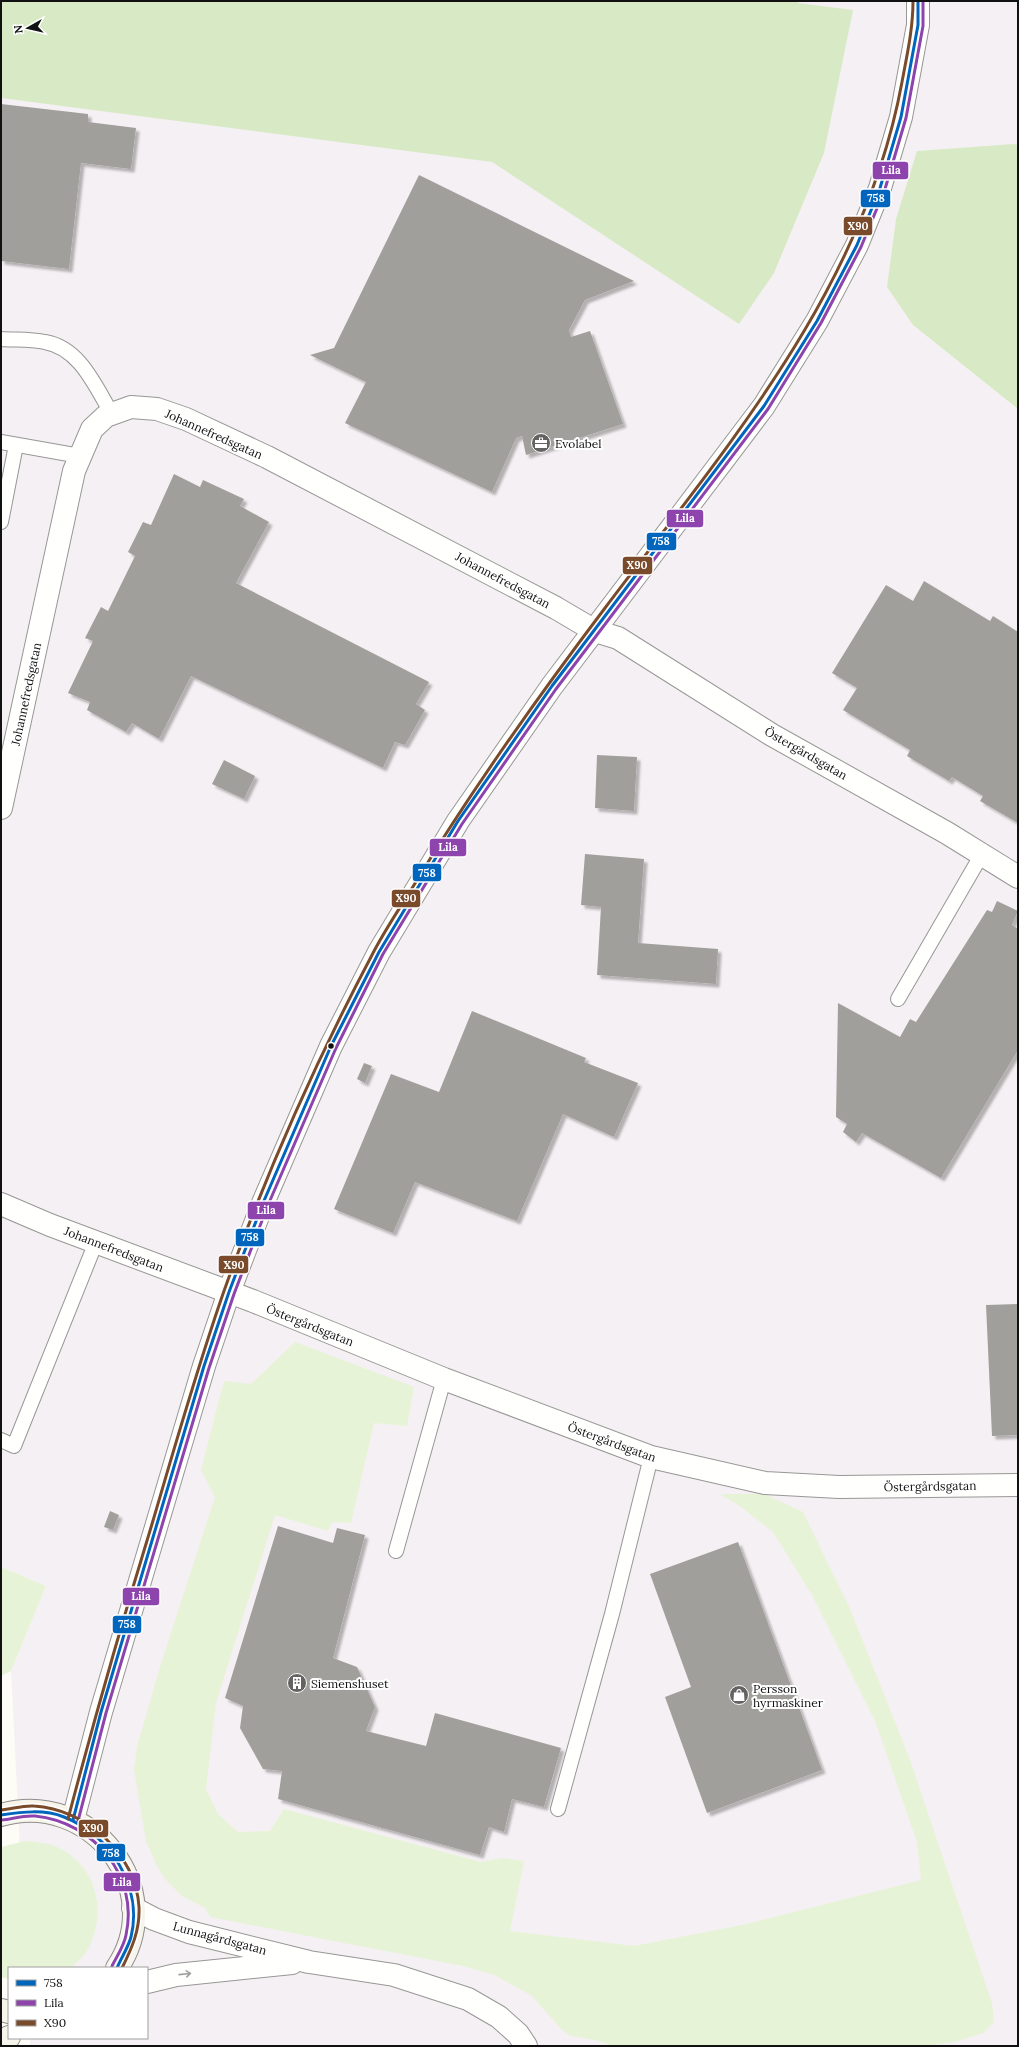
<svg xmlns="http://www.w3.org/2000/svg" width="1019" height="2047" viewBox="0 0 1019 2047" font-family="Lora,serif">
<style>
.industrial{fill:#f5f0f3}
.green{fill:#e7f3d7}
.forest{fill:#d8eac5}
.building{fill:#a19f9c;filter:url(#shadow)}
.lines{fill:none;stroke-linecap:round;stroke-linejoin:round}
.service-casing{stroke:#979795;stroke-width:16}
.minor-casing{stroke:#979795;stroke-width:24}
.tertiary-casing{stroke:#979795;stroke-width:24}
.secondary-casing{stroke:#8e8d8b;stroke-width:24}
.service{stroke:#fffffe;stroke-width:14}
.minor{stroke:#fffffe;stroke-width:22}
.tertiary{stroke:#fffffe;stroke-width:22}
.secondary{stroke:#f6f4eb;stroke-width:22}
.bus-1-casing{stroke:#fff;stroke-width:6}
.bus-2-casing{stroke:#fff;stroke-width:6}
.bus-3-casing{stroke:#fff;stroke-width:6}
.bus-1{stroke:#0065bd;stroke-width:3}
.bus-2{stroke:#8e44ad;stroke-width:3}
.bus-3{stroke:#7a4b2a;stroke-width:3}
.oneway{stroke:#a0a09f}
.bus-dot{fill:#111;stroke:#fff;stroke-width:1.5}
.labels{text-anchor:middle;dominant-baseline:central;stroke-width:4;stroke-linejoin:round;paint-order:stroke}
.street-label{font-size:12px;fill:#111;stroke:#fff}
.poi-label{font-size:12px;fill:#111;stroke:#fff;text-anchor:start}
.line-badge{stroke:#fff;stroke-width:1.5}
.badge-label{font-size:11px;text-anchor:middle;font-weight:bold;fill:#fff}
</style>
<defs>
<filter id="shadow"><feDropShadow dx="3.5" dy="3.5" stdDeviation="1" flood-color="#0004"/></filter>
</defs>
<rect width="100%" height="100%" fill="#fdfcf7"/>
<polygon class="industrial" points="1,1 1018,1 1018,145 917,151 913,325 1018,409 1018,2046 30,2046 30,2038 147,2038 147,1968 26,1968 11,1671 46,1586 1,1567"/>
<g class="green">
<polygon points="295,1342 414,1387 407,1426 374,1423 351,1523 332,1522 328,1531 275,1515 216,1703 206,1789 218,1814 238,1832 270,1831 284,1809 481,1862 502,1858 524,1861 510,1931 634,1946 742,1925 921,1880 917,1842 876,1723 812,1595 773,1532 741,1507 720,1494 764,1494 803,1512 850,1609 910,1760 992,2003 994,2022 983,2033 955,2042 924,2046 613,2046 595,2040 571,2036 562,2030 532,1996 494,1975 463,1966 210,1917 205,1908 182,1896 166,1880 157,1866 146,1841 134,1770 137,1747 160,1667 215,1497 201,1470 224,1381 251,1384"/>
<polygon points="1,1567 46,1586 11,1671 1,1676"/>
<path d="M25 1841C37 1842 50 1843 61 1849 99 1869 107 1916 87 1951 83 1957 77 1962 72 1967L9 1968V1979L1 1977V1847Z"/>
</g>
<g class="forest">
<polygon points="1,1 798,1 798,3 853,10 824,153 774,273 739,324 492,162 1,98"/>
<polygon points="1014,144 1018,145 1018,409 913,325 887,287 896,219 917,151"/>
</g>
<g class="building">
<polygon points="1,104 88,114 88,122 136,128 131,169 81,163 69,269 1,261"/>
<polygon points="419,175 634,281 585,300 569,330 571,337 590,331 623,424 526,455 522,436 516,438 492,492 345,423 366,382 310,355 334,348"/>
<polygon points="174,474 200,487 203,480 244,499 240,506 269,522 236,583 429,682 416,704 425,710 405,745 395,742 383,768 191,676 159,739 132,723 126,732 87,710 90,702 68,693 93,641 85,638 101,607 108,611 135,556 128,552 143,522 151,525"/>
<polygon points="924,581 990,621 993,616 1018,632 1018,823 980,801 983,796 952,777 949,781 907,756 910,750 843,710 857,688 832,673 886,585 913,601"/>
<polygon points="597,755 637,757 634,811 595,808"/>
<polygon points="224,760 255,776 244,799 212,784"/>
<polygon points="585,854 644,859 638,943 718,949 716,984 597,975 601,907 581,905"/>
<polygon points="997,901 1018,911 1012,925 1018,929 1018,1050 941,1178 862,1133 856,1142 843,1132 847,1124 836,1117 838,1003 900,1037 910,1019 916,1022 987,910 992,912"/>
<polygon points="472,1011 586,1058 584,1062 638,1083 614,1137 563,1114 517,1221 415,1182 393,1233 334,1209 391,1074 439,1092"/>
<polygon points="364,1063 372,1066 365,1083 357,1079"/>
<polygon points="1018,1304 1018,1435 992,1436 986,1305"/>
<polygon points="110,1511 119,1515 113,1530 104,1527"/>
<polygon points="278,1526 333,1543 337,1528 365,1535 333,1658 357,1667 375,1707 366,1731 426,1746 435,1713 561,1748 544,1807 512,1799 504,1832 489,1827 480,1855 278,1799 282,1771 263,1769 240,1728 243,1706 225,1698"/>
<polygon points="738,1542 822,1770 707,1813 665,1697 691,1687 650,1574"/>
</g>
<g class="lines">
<defs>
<g id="service">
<path d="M1 339C15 340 31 339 45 342 80 348 95 386 112 414"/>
<polyline points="1,442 80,456"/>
<polyline points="1,522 16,445"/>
<polyline points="898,999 982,854"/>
<polyline points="1,1440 14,1446 96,1242"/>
<polyline points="396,1551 444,1379"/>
<polyline points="558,1809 612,1614 651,1457"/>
</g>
<g id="minor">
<polyline points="1,808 74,471 92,429 106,416 131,407 157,409 186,419 267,457 556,608 595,631 618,638 772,735 947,833 1018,877"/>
<polyline points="1,1204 50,1225 253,1301 444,1379 651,1457 765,1483 839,1487 1018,1485"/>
<polyline points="133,1908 154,1919 189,1932 309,1962 394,1975 468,1999 499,2017 518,2034 526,2046"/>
<polyline points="147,1982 176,1975 292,1963"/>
</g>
<polyline id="tertiary" points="73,1820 101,1712 204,1366 229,1292 263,1203 331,1046 379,952 458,821 552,686 764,406 817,321 857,245 880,188 901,117 918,25 918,1"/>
<g id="secondary">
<path d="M1 1815C90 1789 170 1889 117 1968"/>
<polyline points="1,2010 9,2012"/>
<polyline points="2,2046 9,2037"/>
</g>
</defs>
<use href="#service" class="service-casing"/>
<use href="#minor" class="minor-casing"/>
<use href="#tertiary" class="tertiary-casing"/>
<use href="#secondary" class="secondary-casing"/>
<use href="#service" class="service"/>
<use href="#minor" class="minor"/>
<use href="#tertiary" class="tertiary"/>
<use href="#secondary" class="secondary"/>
<defs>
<g id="bus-1">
<path d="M1 1815C22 1812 44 1809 64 1817 111 1835 143 1888 131 1937 128 1948 121 1958 117 1968"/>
<polyline points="73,1820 101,1712 204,1366 229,1292 263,1203 331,1046 379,952 458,821 552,686 764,406 817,321 857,245 880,188 901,117 918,25 918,1"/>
</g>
<g id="bus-2">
<path d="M2 1820C12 1819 24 1815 35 1816 94 1822 139 1876 126 1935 124 1946 117 1956 112 1966"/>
<polyline points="78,1821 106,1713 209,1368 234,1294 268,1205 336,1048 383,954 462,824 556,689 768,409 821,323 861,247 885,189 906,118 923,26 923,1"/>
</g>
<g id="bus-3">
<path d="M1 1810C12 1809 24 1805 34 1806 86 1809 136 1854 139 1907 140 1930 132 1948 122 1968"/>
<path d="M68 1819C94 1720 122 1622 152 1524 175 1446 197 1368 224 1291 265 1176 315 1063 372 955 384 931 400 908 414 885 472 789 537 698 605 608 728 445 864 289 902 82 907 55 913 29 913 1"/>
</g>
</defs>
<use href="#bus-1" class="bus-1-casing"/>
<use href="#bus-2" class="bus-2-casing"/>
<use href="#bus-3" class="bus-3-casing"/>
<use href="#bus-1" class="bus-1"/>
<use href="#bus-2" class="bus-2"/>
<use href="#bus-3" class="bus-3"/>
</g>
<defs><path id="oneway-shaft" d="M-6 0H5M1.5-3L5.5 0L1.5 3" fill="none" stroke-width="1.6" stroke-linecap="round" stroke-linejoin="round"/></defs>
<use class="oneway" href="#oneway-shaft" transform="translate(185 1974) rotate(-6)"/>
<defs>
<symbol id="office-disc" viewBox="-11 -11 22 22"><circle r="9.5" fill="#646362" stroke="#fff"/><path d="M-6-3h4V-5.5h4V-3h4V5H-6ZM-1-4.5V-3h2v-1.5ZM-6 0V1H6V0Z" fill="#fff"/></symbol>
<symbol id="building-disc" viewBox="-11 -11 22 22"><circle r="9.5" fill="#646362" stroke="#fff"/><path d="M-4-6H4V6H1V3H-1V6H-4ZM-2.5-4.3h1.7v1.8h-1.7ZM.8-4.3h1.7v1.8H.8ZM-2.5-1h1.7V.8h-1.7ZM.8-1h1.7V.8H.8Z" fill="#fff"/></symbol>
<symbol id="shop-disc" viewBox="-11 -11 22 22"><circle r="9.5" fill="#646362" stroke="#fff"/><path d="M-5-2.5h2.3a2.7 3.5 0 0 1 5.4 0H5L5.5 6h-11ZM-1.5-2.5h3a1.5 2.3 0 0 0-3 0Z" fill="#fff"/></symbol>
</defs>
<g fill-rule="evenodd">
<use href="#office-disc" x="530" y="432" width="22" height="22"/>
<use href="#building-disc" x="286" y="1672" width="22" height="22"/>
<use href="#shop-disc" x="728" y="1684" width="22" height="22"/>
</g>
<circle class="bus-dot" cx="331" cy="1046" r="3.5"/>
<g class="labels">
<g class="street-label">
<text transform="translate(214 434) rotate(24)">Johannefredsgatan</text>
<text transform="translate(503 580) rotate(28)">Johannefredsgatan</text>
<text transform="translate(26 694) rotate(-78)">Johannefredsgatan</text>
<text transform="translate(806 753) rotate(30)">Östergårdsgatan</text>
<text transform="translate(114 1249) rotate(21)">Johannefredsgatan</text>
<text transform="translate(310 1325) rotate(22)">Östergårdsgatan</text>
<text transform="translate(612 1442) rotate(20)">Östergårdsgatan</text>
<text transform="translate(930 1486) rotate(-1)">Östergårdsgatan</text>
<text transform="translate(220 1938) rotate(15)">Lunnagårdsgatan</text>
</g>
<g class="poi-label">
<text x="555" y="443">Evolabel</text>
<text x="311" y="1683">Siemenshuset</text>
<text x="753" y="1688">Persson<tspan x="753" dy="14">hyrmaskiner</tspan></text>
</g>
</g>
<g class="line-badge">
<rect x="872" y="161" width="37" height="19" rx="4" fill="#8e44ad"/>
<rect x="860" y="189" width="31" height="19" rx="4" fill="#0065bd"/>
<rect x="843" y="216" width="30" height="20" rx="4" fill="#7a4b2a"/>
<rect x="666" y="509" width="38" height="19" rx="4" fill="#8e44ad"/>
<rect x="646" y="532" width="31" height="19" rx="4" fill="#0065bd"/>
<rect x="622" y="556" width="31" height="19" rx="4" fill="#7a4b2a"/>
<rect x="429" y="838" width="38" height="19" rx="4" fill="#8e44ad"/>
<rect x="412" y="863" width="30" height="19" rx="4" fill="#0065bd"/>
<rect x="391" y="889" width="30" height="19" rx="4" fill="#7a4b2a"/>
<rect x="247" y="1201" width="38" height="19" rx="4" fill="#8e44ad"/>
<rect x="235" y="1228" width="30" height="19" rx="4" fill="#0065bd"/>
<rect x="218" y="1255" width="31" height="19" rx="4" fill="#7a4b2a"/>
<rect x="122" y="1587" width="38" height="19" rx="4" fill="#8e44ad"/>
<rect x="112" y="1615" width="30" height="19" rx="4" fill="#0065bd"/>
<rect x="78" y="1819" width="31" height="19" rx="4" fill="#7a4b2a"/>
<rect x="96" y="1843" width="30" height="19" rx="4" fill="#0065bd"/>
<rect x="103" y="1872" width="38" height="20" rx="4" fill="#8e44ad"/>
</g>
<g class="badge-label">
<text x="891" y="174">Lila</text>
<text x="876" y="202">758</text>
<text x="858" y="230">X90</text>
<text x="685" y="522">Lila</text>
<text x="661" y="545">758</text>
<text x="637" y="569">X90</text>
<text x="448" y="851">Lila</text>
<text x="427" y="877">758</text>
<text x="406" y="902">X90</text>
<text x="266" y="1214">Lila</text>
<text x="250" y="1241">758</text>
<text x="234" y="1269">X90</text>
<text x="141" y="1600">Lila</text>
<text x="127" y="1628">758</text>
<text x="93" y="1832">X90</text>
<text x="111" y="1857">758</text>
<text x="122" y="1886">Lila</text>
</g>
<rect width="1019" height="2047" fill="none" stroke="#111111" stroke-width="4"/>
<rect x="8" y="1967" width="140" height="72" fill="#ffffff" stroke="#a0a0a0"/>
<rect x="16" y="1980" width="20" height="6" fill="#0065bd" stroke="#a0a0a0"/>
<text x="44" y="1987" font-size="12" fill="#111111">758</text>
<rect x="16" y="2000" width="20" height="6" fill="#8e44ad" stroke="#a0a0a0"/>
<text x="44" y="2007" font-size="12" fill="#111111">Lila</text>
<rect x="16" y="2020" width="20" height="6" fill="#7a4b2a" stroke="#a0a0a0"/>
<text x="44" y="2027" font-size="12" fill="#111111">X90</text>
<g transform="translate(28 28) rotate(262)" stroke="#ffffff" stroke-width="3" paint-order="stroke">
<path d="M0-3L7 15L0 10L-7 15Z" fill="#111111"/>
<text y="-6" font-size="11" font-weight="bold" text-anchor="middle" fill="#111111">N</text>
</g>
</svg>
